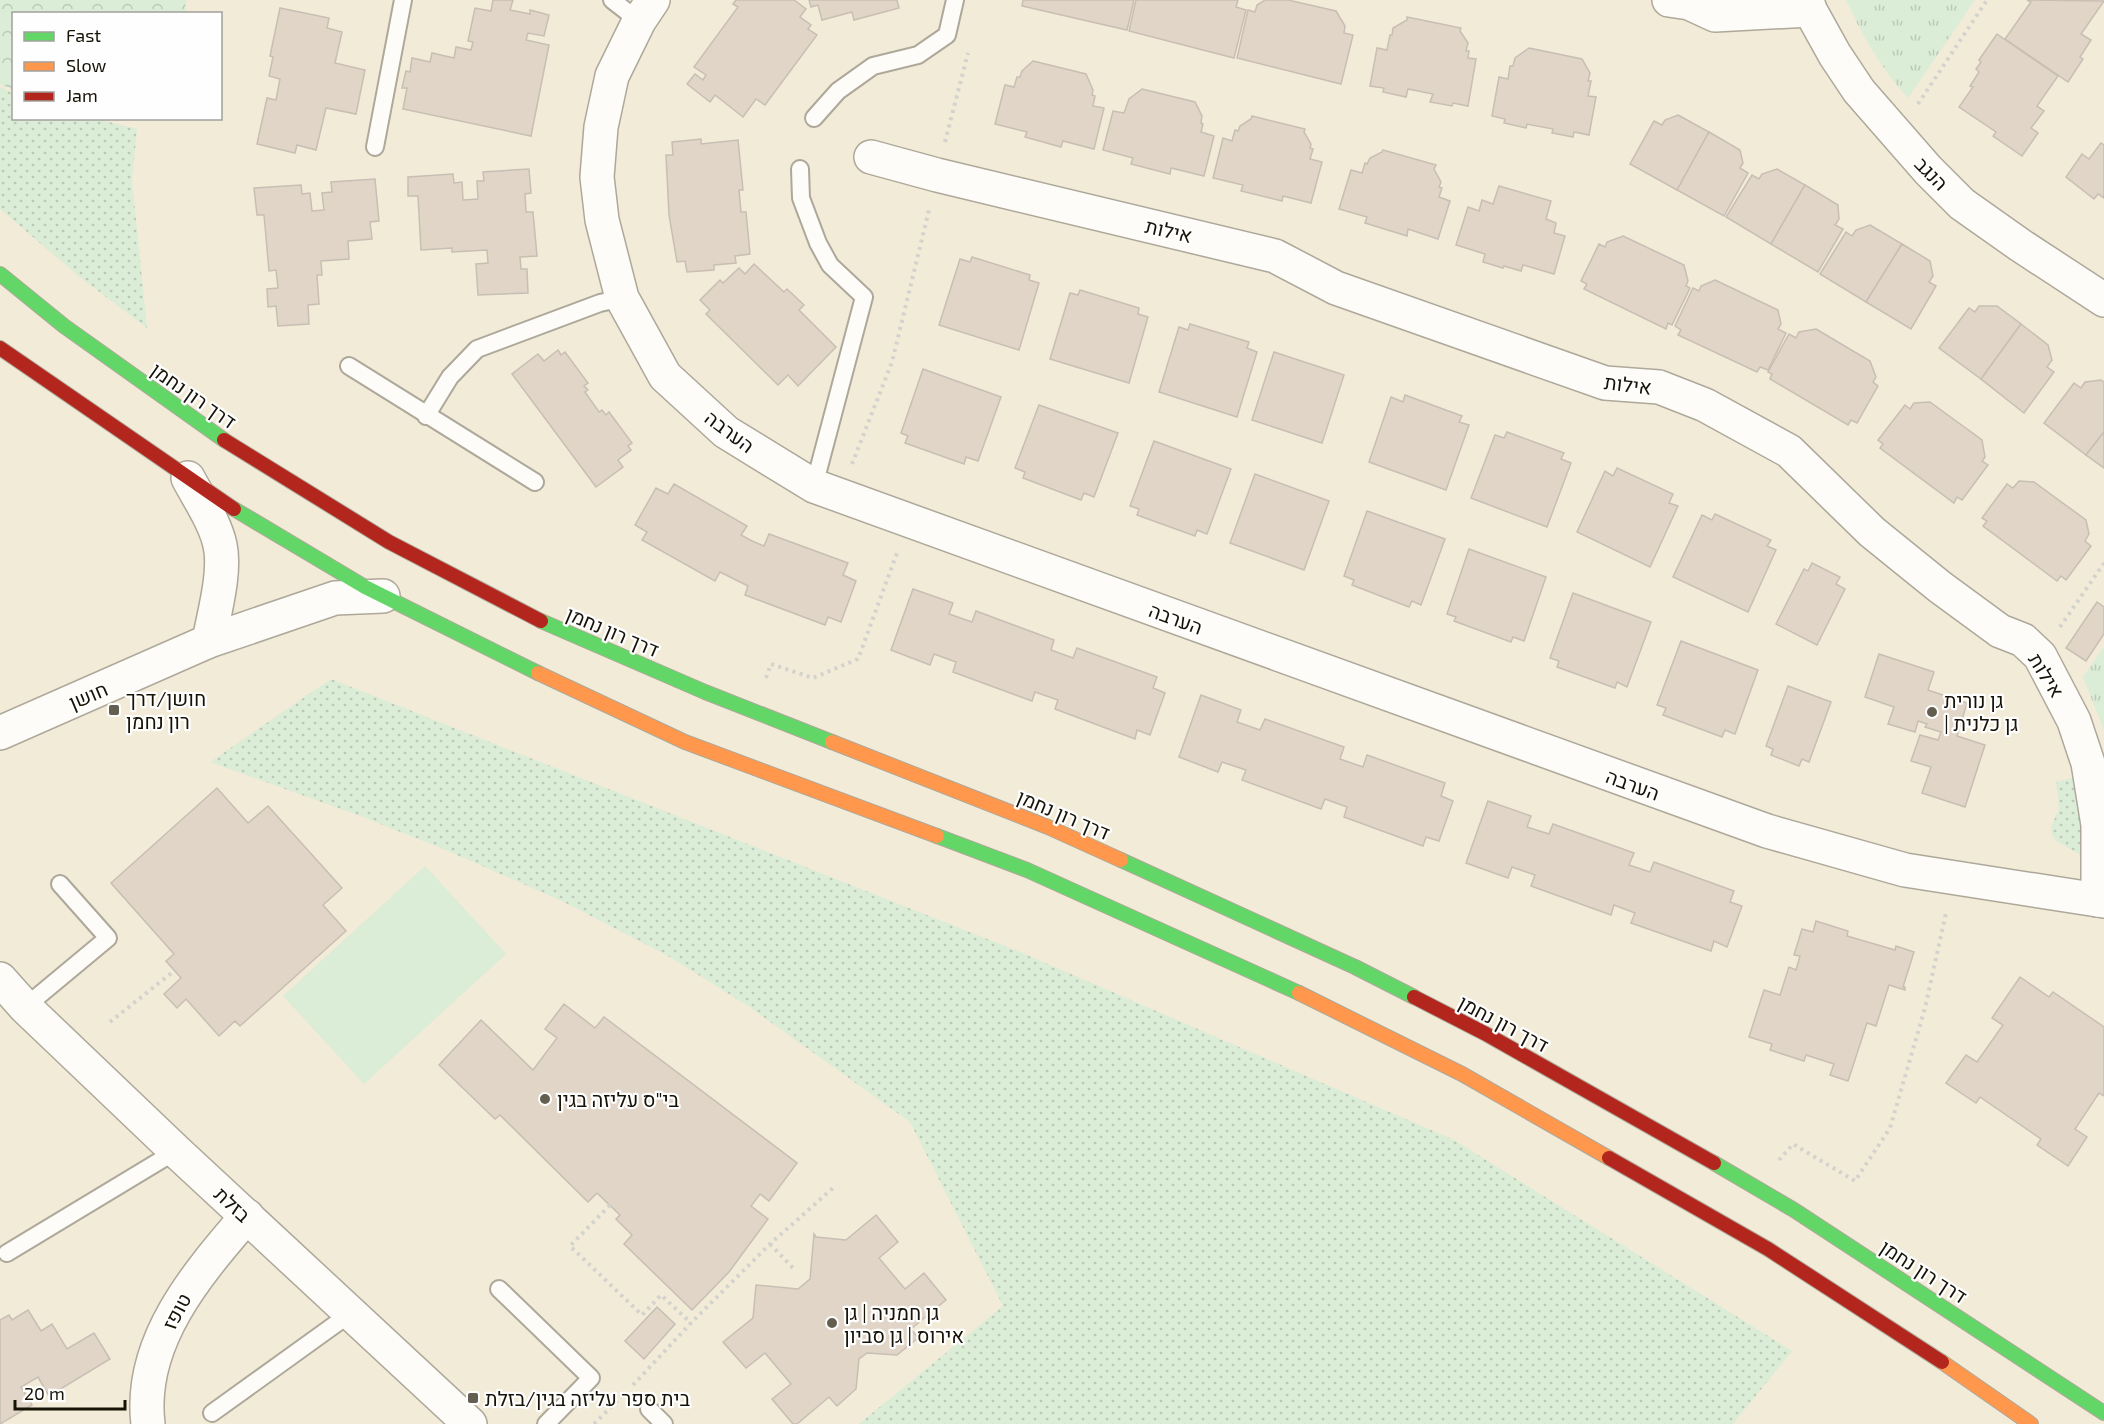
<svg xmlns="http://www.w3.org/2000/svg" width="2104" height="1424" viewBox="0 0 2104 1424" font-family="'Exo 2',Heebo,sans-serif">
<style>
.grass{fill:url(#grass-dots)}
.forest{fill:url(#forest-crowns)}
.park{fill:url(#park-tufts)}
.pitch{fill:#dbecd7}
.building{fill:#e1d5c8;stroke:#c8beb3;stroke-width:1.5}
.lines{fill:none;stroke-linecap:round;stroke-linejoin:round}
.lane-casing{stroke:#aea89a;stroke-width:20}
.street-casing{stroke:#aea89a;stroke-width:36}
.fast-casing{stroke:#aea89a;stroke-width:16}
.slow-casing{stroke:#aea89a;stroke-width:16}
.jam-casing{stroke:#aea89a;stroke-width:16}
.path{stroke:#d3d2cc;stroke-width:4;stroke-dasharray:3 4.5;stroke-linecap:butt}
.lane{stroke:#fdfcf9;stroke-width:16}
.street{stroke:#fdfcf9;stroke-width:33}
.fast{stroke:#63d668;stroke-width:14}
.slow{stroke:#ff974d;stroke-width:14}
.jam{stroke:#b3261e;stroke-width:14}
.poi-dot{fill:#635e50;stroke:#fefefe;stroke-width:2}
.labels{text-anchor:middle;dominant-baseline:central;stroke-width:4.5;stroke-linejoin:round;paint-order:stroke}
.street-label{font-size:20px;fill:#161206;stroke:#fefefe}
.poi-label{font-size:20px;fill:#161206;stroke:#fefefe;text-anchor:start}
</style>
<defs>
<pattern id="grass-dots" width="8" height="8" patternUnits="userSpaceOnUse" patternTransform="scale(1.5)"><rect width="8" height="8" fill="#dbecd7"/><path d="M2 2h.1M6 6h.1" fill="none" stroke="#bbc9b7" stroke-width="1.8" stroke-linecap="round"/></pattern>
<pattern id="forest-crowns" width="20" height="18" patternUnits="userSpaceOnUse" patternTransform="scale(1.5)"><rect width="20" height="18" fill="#dbecd7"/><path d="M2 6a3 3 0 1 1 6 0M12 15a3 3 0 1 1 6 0" fill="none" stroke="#bbc9b7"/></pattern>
<pattern id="park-tufts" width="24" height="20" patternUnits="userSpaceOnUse" patternTransform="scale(1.5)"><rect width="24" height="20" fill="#dbecd7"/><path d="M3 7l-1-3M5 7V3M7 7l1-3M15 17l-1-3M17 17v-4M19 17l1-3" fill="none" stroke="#bbc9b7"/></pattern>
</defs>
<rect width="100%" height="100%" fill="#f2ebd8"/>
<g class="grass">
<polygon points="0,87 13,93 14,118 97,119 137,129 132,180 147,328 81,278 0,209"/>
<polygon points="331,679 1020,952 1454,1140 1792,1351 1733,1424 859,1424 1003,1306 910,1122 748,1006 670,957 562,901 441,848 360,816 210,762"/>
<polygon points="2080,776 2083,852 2081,855 2056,841 2052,835 2051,827 2059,809 2056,782"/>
</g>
<polygon class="forest" points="0,0 186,0 185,13 14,14 13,90 0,84"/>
<g class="park">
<path d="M1846 0H1975L1908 98C1882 70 1862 35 1846 0Z"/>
<polygon points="2104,647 2104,730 2083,677"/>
</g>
<polygon class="pitch" points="425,866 506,954 364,1084 283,996"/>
<g class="building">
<polygon points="493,0 513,0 510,10 530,14 530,10 549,15 544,36 528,33 526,40 549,45 531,136 403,109 407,88 402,88 406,71 410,72 412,58 430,62 432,53 454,58 456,47 471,50 473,42 468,41 475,8 491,11"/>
<polygon points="736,0 794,0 806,9 800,17 811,25 808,29 817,35 765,105 756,99 743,117 715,95 710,102 687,84 695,74 703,80 706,75 694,67 738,7 733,4"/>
<polygon points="809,0 897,0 899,8 854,20 852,12 822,20 818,5 811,7"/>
<polygon points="1023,0 1134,0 1127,30 1022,6"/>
<polygon points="1136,0 1238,0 1236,7 1246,10 1234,58 1129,31"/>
<polygon points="1265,0 1288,0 1336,11 1345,26 1344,33 1353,35 1341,84 1237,58 1248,10 1255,12 1257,5"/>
<polygon points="2027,0 2104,1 2081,34 2091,40 2080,57 2083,59 2068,82 2005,39 2031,2"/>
<polygon points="280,8 329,18 327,28 342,32 335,63 365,70 356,114 326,108 316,150 297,145 295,153 257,144 267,98 276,100 280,79 269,76 273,57 270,56"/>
<polygon points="1407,17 1461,28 1460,31 1468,43 1466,51 1469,51 1468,58 1476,59 1468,106 1453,103 1452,106 1430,102 1433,94 1408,89 1406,97 1383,92 1384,88 1370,86 1377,48 1387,50 1390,35 1392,35 1393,28 1407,20"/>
<polygon points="1997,34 2058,76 2037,106 2044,111 2031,128 2038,133 2022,156 1993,136 1996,132 1959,107 1973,87 1970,86 1979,72 1976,69 1981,62 1979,60"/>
<polygon points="1529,48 1582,59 1590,73 1588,81 1591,81 1588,96 1596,97 1589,135 1574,132 1573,137 1552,133 1553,129 1527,124 1526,128 1504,123 1505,119 1492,116 1499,77 1508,79 1510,66 1513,66 1515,58"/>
<polygon points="1033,61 1086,74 1093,90 1092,95 1095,96 1093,106 1104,108 1094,149 1063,141 1061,147 1025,137 1027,132 995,124 1005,85 1014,87 1017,77 1020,77 1022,71"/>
<polygon points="1142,89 1195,102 1202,116 1201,123 1203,124 1201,132 1214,136 1204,176 1171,168 1170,174 1131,164 1133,158 1103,150 1113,111 1124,113 1129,99"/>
<polygon points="1678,115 1709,132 1677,190 1630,164 1654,121 1662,125 1665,120"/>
<polygon points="1252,116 1305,129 1304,132 1311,144 1310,148 1313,149 1310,159 1322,162 1311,203 1283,196 1282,201 1241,191 1243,185 1213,178 1223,138 1232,141 1235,130 1238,131 1240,126 1251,119"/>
<polygon points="1709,132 1740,150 1743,163 1740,168 1748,173 1724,216 1677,190"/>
<polygon points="701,139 701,144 738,140 743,190 739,190 741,212 746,212 750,254 735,256 736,263 714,265 714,270 687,272 685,261 677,262 669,215 666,155 673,155 672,142"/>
<polygon points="2101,143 2104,145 2104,198 2098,194 2094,199 2066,177 2082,154 2089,159"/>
<polygon points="1383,150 1436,165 1434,169 1441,182 1439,187 1442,188 1439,197 1450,201 1438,239 1408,229 1407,236 1365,223 1367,217 1339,209 1351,170 1362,173 1365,163 1367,164 1370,158 1382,152"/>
<polygon points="529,169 531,193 525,194 526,212 533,212 537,256 520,257 521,269 527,269 528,293 478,295 476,264 488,263 487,250 452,252 452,248 421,250 418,196 408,196 408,177 453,174 454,183 462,182 463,200 478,199 477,181 484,181 483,172"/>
<polygon points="1777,169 1805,185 1771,244 1726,217 1752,175 1759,179 1762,174"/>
<polygon points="375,179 379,221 370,222 372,239 348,241 349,259 321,261 322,275 317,275 319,304 308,305 309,324 278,326 276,306 268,307 267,289 278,288 276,270 269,271 264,215 257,215 254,188 301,185 302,194 310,193 312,211 324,210 322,193 332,192 331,182"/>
<polygon points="1805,185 1838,205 1839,219 1835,225 1843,229 1818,272 1771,244"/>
<polygon points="1499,186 1551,201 1546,219 1556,223 1554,233 1565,236 1554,274 1523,265 1521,271 1504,266 1503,268 1483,262 1485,254 1456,245 1468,207 1479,211 1482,200 1493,204"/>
<polygon points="1870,225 1902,244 1866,302 1820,274 1846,232 1852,236 1856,230"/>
<polygon points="1623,236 1684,265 1688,281 1686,286 1690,288 1672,325 1668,323 1666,329 1584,289 1587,284 1581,281 1599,244 1605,247 1607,242"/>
<polygon points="1902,244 1930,261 1933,276 1929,282 1936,286 1911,329 1866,302"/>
<polygon points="972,257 1030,275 1029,280 1039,283 1019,350 939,325 960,259 970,262"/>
<polygon points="754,264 784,292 787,289 804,305 799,310 836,347 798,386 788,375 778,385 706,314 710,310 700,300 720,280 723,283 739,268 745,274"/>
<polygon points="1715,280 1778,310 1781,324 1778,329 1786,333 1768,370 1760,367 1757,372 1678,335 1681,330 1675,326 1693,288 1699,291 1701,286"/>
<polygon points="1080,290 1139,308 1138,314 1148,317 1129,383 1050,359 1070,293 1078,295"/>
<polygon points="1979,306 1997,306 2021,324 1981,379 1939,348 1969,308 1975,312"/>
<polygon points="1190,324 1249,342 1247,348 1257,352 1237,417 1159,392 1179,327 1188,330"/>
<polygon points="2021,324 2048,345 2052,360 2047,367 2054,372 2024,413 1981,379"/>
<polygon points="1816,329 1870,361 1876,377 1873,382 1878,386 1857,423 1851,420 1848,425 1770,379 1772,374 1768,372 1789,334 1796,338 1799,332"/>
<polygon points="558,350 561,355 565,352 588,383 584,386 588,390 585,392 599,412 602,410 606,415 609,412 632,443 628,446 631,450 618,460 623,467 596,487 512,374 538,354 544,361"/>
<polygon points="1274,352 1344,375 1322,443 1252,420"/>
<polygon points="923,369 1001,397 978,461 966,457 964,464 905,443 908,436 901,433"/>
<polygon points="2101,380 2104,382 2104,432 2086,455 2044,423 2074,383 2081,388 2085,382"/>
<polygon points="1405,395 1462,416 1459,422 1469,425 1446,490 1369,462 1391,397 1403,402"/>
<polygon points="1930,402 1982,440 1985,457 1982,461 1988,465 1962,500 1957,497 1954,503 1880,448 1883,444 1878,440 1905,405 1910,409 1914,403"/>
<polygon points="1039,405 1118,433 1094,497 1084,493 1081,500 1023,478 1025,472 1015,468"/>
<polygon points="1507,432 1564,453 1561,459 1571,463 1547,527 1471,498 1495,435 1504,438"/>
<polygon points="2104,432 2104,468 2086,455"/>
<polygon points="1154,441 1231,469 1207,534 1197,530 1195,536 1137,515 1139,509 1130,506"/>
<polygon points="1617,468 1673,494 1669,503 1678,506 1650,567 1577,532 1605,471 1613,476"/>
<polygon points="1255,474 1329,501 1304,570 1230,543"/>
<polygon points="2019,481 2034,482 2086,520 2089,534 2085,541 2091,546 2066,580 2061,576 2057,581 1983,526 1987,521 1982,518 2007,484 2013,488"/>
<polygon points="674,484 747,526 741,535 752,541 764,546 769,534 848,563 843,575 856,581 841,622 828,617 825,625 745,595 748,586 720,572 715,581 642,540 647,532 635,525 656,488 668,494"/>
<polygon points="1367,511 1445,539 1421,605 1412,601 1409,607 1352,585 1354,580 1344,576"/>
<polygon points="1715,514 1771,540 1767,546 1776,550 1748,612 1673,577 1702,515 1712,520"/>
<polygon points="1469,549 1546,577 1524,641 1513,637 1511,642 1454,621 1456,617 1447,614"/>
<polygon points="1812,563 1840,577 1836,584 1845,589 1817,645 1776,624 1804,569 1808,571"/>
<polygon points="913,589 953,603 949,614 972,622 976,611 1054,640 1051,650 1073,658 1077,648 1157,677 1153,688 1165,693 1150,735 1137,730 1135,739 1055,709 1058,700 1035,692 1032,701 953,672 956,662 934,654 930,665 891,650"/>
<polygon points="1573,593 1651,622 1627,687 1617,682 1615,688 1557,667 1559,661 1550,658"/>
<polygon points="2097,602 2104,607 2104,634 2086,661 2066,648"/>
<polygon points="1681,641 1758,670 1735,734 1725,730 1722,737 1663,715 1666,708 1657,705"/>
<polygon points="1879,654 1934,672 1928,690 1967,703 1957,736 1985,745 1965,807 1922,793 1931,767 1911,761 1920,735 1938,740 1941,732 1925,727 1927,724 1918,721 1915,732 1888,724 1894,707 1865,697"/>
<polygon points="1788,686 1831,702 1809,762 1802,759 1799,766 1771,755 1773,749 1766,746"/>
<polygon points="1201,695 1241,710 1237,722 1260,730 1265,719 1344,747 1340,759 1363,767 1367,755 1445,783 1441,796 1453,801 1439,841 1426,837 1423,846 1344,817 1347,807 1325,799 1321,809 1242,780 1246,770 1222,762 1218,772 1179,757"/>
<polygon points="217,788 248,823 268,806 342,888 323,905 346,931 240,1026 235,1021 219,1036 186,999 177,1008 164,994 181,978 166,961 174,954 111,883"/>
<polygon points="1488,801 1531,816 1527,827 1549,834 1553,824 1634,853 1629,865 1650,872 1654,862 1734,891 1730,902 1742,906 1727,947 1714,941 1711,951 1631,923 1635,913 1614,905 1611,915 1531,886 1535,875 1512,867 1508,878 1466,863"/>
<polygon points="1816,921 1848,931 1847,936 1895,950 1896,946 1914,952 1903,987 1905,987 1905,990 1889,985 1876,1026 1867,1023 1848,1081 1830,1075 1834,1064 1806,1055 1804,1061 1770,1050 1772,1044 1749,1037 1764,990 1780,995 1789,967 1796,970 1800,956 1794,955 1802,929 1813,932"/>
<polygon points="2020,977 2049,997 2053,992 2104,1027 2104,1096 2099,1093 2075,1129 2087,1137 2068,1166 2037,1145 2041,1139 1980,1097 1976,1103 1946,1083 1966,1055 1977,1062 2003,1025 1992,1018"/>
<polygon points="564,1004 595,1028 604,1017 797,1163 769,1201 760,1194 751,1206 768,1219 729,1272 692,1310 624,1244 632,1235 616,1219 620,1215 597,1193 588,1202 500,1115 495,1119 439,1065 481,1020 533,1070 557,1038 545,1029"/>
<polygon points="876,1215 898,1242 879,1258 905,1289 924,1273 946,1300 911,1329 918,1338 897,1355 867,1353 859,1359 856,1389 837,1406 829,1397 797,1424 793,1424 772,1399 791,1384 765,1353 746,1368 723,1342 753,1318 756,1285 798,1289 810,1279 814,1234 816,1237 846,1240"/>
<polygon points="657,1307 675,1324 644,1359 625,1341"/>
<polygon points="28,1310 41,1331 52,1324 67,1349 94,1333 110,1359 49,1396 38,1377 21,1387 32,1405 0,1424 0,1320 9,1315 12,1320"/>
</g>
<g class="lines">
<defs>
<g id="lane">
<polyline points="612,0 639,21"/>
<polyline points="814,118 838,91 873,66 918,55 947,35 955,0"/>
<polyline points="375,147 403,0"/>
<polyline points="800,169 801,198 818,243 830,265 864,297 814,486"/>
<polyline points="349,366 535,482"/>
<polyline points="426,416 450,377 477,349 600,303 622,298"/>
<polyline points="25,1007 108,938 60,884"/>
<polyline points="7,1253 176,1151"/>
<polyline points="499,1289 591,1378 546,1424"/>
<polyline points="649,1409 664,1424"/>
<polyline points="212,1413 351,1313"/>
</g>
<g id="street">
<polyline points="653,0 639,21 612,76 601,127 597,177 602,220 622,298 665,376 726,432 814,486 1767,831 1905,870 2104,901"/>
<polyline points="1669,0 1689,3 1715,15 1810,10"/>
<polyline points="1807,0 1810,10 1835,55 1859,91 1928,170 1962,204 2020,245 2104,300"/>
<polyline points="871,157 937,175 1275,256 1336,288 1605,383 1659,387 1705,405 1789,451 1872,532 1940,587 2000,631 2023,640 2040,656 2074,721 2088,763 2098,825 2098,900"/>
<path d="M188 478C199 499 215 522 220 545 226 572 214 614 209 641"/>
<polyline points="0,733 209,641 335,598 383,596"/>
<polyline points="0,979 25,1007 176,1151 470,1424"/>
<path d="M148 1424C138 1342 197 1274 247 1216"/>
</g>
<g id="fast">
<polyline points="0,274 64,326 224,440"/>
<polyline points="234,509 365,587 538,673"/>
<polyline points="541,621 705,692 832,742"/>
<polyline points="937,836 1027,870 1299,993"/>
<polyline points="1121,860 1355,967 1414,997"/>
<polyline points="1714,1163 1794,1210 2104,1413"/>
</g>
<g id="slow">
<polyline points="538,673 685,742 937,836"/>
<polyline points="832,742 1048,827 1121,860"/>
<polyline points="1299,993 1462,1074 1609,1158"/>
<polyline points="1942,1362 2031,1424"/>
</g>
<g id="jam">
<polyline points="0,348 234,509"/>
<polyline points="224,440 389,542 541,621"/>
<polyline points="1414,997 1486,1034 1714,1163"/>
<polyline points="1609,1158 1768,1249 1942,1362"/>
</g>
</defs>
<use href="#lane" class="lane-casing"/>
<use href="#street" class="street-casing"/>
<use href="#fast" class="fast-casing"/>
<use href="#slow" class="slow-casing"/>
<use href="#jam" class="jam-casing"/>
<g class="path">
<polyline points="1918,104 1987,0"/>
<polyline points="945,142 968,53"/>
<polyline points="852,464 892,362 929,210"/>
<polyline points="2060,627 2104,563"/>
<polyline points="766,678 771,664 813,678 858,659 897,553"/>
<polyline points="110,1022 174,971"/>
<polyline points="1779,1160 1793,1144 1855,1181 1890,1128 1925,1008 1946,913"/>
<polyline points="610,1205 570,1246 642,1315 661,1295 691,1323"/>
<polyline points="770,1244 794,1269"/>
<polyline points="633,1385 691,1323 770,1244 833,1188"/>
<polyline points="594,1424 625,1393"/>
</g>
<use href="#lane" class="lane"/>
<use href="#street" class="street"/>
<use href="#fast" class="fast"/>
<use href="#slow" class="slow"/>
<use href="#jam" class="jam"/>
</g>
<g class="poi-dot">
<rect x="108" y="704" width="12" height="12" rx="3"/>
<circle cx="1932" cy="712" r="6"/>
<circle cx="545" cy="1099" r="6"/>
<circle cx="832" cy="1323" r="6"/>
<rect x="467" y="1392" width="12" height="12" rx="3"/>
</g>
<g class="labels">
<g class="street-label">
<text transform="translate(1932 173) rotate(46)">הנגב</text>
<text transform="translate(1169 230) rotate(13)">אילות</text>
<text transform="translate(1628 384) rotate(7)">אילות</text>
<text transform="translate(194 395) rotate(35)">דרך רון נחמן</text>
<text transform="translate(730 431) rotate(37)">הערבה</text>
<text transform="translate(1176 618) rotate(20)">הערבה</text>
<text transform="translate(613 631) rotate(23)">דרך רון נחמן</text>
<text transform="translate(2047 675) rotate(58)">אילות</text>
<text transform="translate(88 695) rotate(-23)">חושן</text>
<text transform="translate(1633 784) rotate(20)">הערבה</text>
<text transform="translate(1064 814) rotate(23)">דרך רון נחמן</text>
<text transform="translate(1504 1023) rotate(28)">דרך רון נחמן</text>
<text transform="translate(233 1204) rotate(43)">בזלת</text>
<text transform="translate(1924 1271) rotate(33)">דרך רון נחמן</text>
<text transform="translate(176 1311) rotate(-62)">טופז</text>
</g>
<g class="poi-label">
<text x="126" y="698">חושן/דרך<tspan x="126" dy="23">רון נחמן</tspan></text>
<text x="1944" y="700">גן נורית<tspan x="1944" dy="23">| גן כלנית</tspan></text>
<text x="557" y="1099">בי"ס עליזה בגין</text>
<text x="844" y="1312">גן חמניה | גן<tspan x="844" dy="23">אירוס | גן סביון</tspan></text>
<text x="485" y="1398">בית ספר עליזה בגין/בזלת</text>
</g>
</g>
<rect x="12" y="12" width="210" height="108" fill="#fefefe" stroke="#a1a09b" stroke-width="1.5"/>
<rect x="24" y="32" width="30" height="9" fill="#63d668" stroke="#a1a09b" stroke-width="1.5"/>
<text x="66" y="42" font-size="18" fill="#161206">Fast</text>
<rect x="24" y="62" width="30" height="9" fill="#ff974d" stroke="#a1a09b" stroke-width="1.5"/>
<text x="66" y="72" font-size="18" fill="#161206">Slow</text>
<rect x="24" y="92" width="30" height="9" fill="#b3261e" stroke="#a1a09b" stroke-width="1.5"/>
<text x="66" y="102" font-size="18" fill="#161206">Jam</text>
<path d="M15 1400v9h110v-9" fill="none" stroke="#161206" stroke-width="3"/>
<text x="24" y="1400" font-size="18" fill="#161206" stroke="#fefefe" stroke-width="4.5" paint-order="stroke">20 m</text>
</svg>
